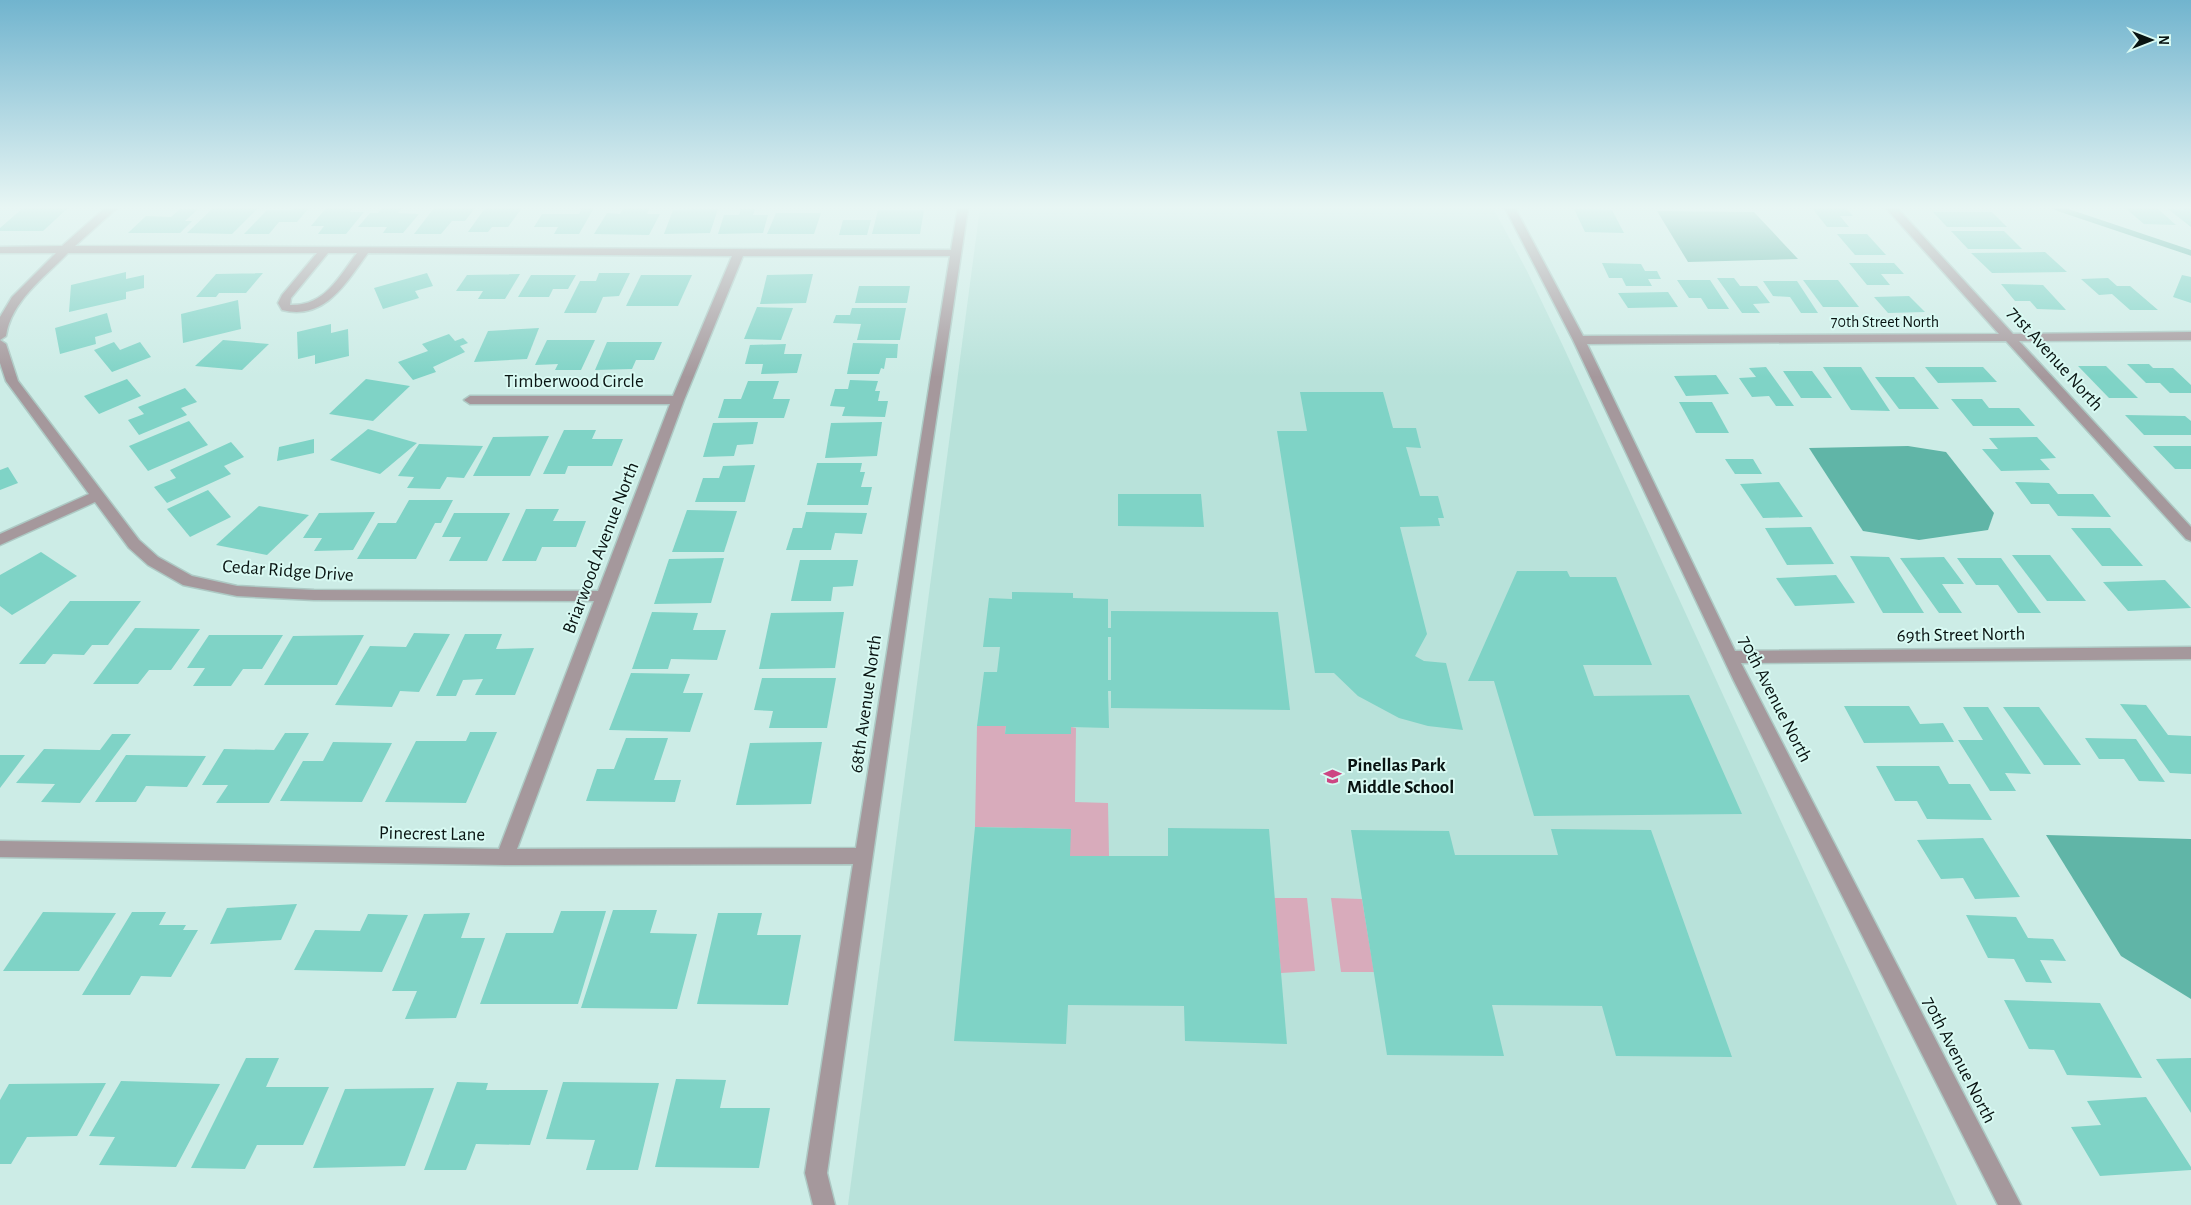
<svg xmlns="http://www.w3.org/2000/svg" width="2191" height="1205" viewBox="0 0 2191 1205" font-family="'Alegreya Sans',sans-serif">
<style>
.built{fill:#b8e2da}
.green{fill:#d8abbb}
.water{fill:#60b5a7}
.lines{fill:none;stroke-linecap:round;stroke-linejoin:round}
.stream{stroke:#60b5a7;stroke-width:5.5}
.building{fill:#7fd3c6;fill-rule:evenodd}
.minor-casing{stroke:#adc9c4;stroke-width:3}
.minor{fill:#a5989c;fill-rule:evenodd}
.labels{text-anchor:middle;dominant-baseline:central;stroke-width:4;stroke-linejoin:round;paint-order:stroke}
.far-street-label{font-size:16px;fill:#091412;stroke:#d9faf3}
.street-label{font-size:19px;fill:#091412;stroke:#d9faf3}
.poi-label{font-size:19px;font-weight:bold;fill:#091412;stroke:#d9faf3;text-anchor:start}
</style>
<rect width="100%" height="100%" fill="#ccece6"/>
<polygon class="built" points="980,208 1493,208 1527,271 1563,346 1957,1205 848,1205"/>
<g class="green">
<polygon points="977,726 1006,726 1005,734 1071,734 1071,727 1076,728 1075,802 1108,803 1109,856 1070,856 1070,829 975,827"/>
<polygon points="1274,898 1307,898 1315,971 1281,973"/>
<polygon points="1331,898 1362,899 1374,972 1341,972"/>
</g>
<g class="water">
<polygon points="1657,211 1754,212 1798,259 1688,262"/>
<polygon points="1908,446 1946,452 1994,513 1988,530 1919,540 1863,531 1809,448"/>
<polygon points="2046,835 2191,839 2191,999 2121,956"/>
</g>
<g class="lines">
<polyline class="stream" points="2057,208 2191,253"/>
</g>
<g class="building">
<polygon points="23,208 68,208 43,231 0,231 0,228"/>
<polygon points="213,208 258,208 232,234 187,233"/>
<polygon points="293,208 309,208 297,222 279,222 269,234 244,234 267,210 291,210"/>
<polygon points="326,208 353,208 350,212 364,212 346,234 318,234 324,226 311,226"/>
<polygon points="382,208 402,208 398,213 419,214 403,233 383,233 387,227 358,227 370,213 378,213"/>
<polygon points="434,208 475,208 465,221 452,221 441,234 414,234"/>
<polygon points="485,208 522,208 508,227 492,227 488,232 468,232"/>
<polygon points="582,208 594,208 579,234 554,234 558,227 534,227 542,214 579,214"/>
<polygon points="623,208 650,208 647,214 660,214 649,235 594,234 607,213 620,214"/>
<polygon points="1812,208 1846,208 1853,216 1840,216 1849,227 1827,227"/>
<polygon points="2125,208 2157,208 2176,225 2144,224"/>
<polygon points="2191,208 2191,227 2168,209 2184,210 2182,208"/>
<polygon points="180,209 198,209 185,221 192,221 180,233 128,233 146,216 171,217"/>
<polygon points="718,209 710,233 664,234 673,210"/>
<polygon points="741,209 755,209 753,215 768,215 763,233 718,234 724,215 739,215"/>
<polygon points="1574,209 1612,210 1624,233 1585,232"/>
<polygon points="878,210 924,210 920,234 872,234"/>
<polygon points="1933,212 1992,212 2007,227 1947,227"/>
<polygon points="776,213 821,213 814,234 767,234"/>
<polygon points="843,220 871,220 867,235 839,235"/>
<polygon points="1951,231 2004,231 2022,249 1968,249"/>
<polygon points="1837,234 1867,234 1886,255 1855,255"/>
<polygon points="2045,252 2067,272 1992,273 1971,253"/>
<polygon points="1602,263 1641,264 1645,271 1657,271 1661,279 1648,279 1652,286 1626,286 1622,278 1609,278"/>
<polygon points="1849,263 1894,263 1904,274 1881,274 1890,285 1867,285"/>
<polygon points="126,272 126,279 144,275 144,288 126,292 126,299 69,312 71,285"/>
<polygon points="263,273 246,293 219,293 216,297 196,297 216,274"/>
<polygon points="427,273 433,286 415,291 419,298 383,309 374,288"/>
<polygon points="599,273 630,273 619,296 603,297 596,313 564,313 580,281 596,281"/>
<polygon points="520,274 505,299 478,299 483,291 456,291 467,275"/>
<polygon points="813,274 806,303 760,304 767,275"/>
<polygon points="531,275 576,275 568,289 553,289 549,297 518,297"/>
<polygon points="641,275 692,275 678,306 626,306"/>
<polygon points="2182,275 2191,277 2191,303 2173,297"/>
<polygon points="1717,278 1734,278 1740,286 1757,286 1770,303 1753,304 1760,313 1742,313"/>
<polygon points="2108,278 2117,286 2130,286 2158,310 2130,310 2112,294 2099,295 2081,279"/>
<polygon points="1677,280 1710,280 1729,309 1708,309 1701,298 1689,298"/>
<polygon points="1803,280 1838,280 1859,307 1823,307"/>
<polygon points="1763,281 1797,281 1818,313 1801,313 1790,297 1773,296"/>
<polygon points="2001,284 2043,285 2066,310 2037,309 2030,301 2015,301"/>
<polygon points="859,286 910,286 907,303 855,303"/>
<polygon points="1668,292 1678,307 1628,308 1618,293"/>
<polygon points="1909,296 1925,312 1888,313 1874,297"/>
<polygon points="238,300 241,329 183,343 181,314"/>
<polygon points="757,307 793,308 781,340 744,339"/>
<polygon points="852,308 906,308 900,340 857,340 861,324 833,323 836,315 850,315"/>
<polygon points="107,313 112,332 95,337 96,344 60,354 55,328"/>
<polygon points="331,324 331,333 348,329 349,356 315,364 315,355 298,359 297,332"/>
<polygon points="539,328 527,359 474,362 488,331"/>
<polygon points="449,334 455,341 463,338 468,343 460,346 465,352 433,367 436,372 413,380 398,362 428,351 422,344"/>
<polygon points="223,340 269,344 242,370 195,366"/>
<polygon points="547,340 595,340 581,370 555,370 558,364 535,365"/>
<polygon points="114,342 120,350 140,342 151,357 112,372 94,350"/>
<polygon points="607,342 662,342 654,360 636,360 632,369 595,370"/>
<polygon points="853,343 898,344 897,358 886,358 884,369 881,368 879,374 847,374"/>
<polygon points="786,344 784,354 802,354 797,373 761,374 763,364 745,364 750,345"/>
<polygon points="2127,364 2149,364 2153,368 2173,368 2191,385 2191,393 2170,393 2160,383 2146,383"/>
<polygon points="2078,366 2106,366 2138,398 2109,398"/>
<polygon points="1766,367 1794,406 1776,406 1769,396 1752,397 1739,378 1756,377 1749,368"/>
<polygon points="1823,367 1861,367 1890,411 1851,410"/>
<polygon points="1925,367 1983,367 1997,382 1938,383"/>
<polygon points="1783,371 1812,371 1832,398 1801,398"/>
<polygon points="1716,375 1729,394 1686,396 1674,376"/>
<polygon points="1875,377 1914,377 1939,409 1899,409"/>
<polygon points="127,379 141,396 99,414 84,396"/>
<polygon points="366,379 410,386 373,421 329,414"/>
<polygon points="850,380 878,381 875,391 880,391 878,401 888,401 885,417 842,416 845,407 830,406 835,389 848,389"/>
<polygon points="748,381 779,381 773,399 790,399 784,418 718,418 724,399 741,399"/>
<polygon points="185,388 197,402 181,408 187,415 139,435 128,420 144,414 138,407"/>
<polygon points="1300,392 1383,392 1393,428 1416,428 1421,448 1406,447 1420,496 1438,496 1444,518 1438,518 1440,526 1400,527 1427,634 1415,656 1424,661 1446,663 1463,730 1428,726 1399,718 1358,696 1334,673 1315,673 1277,431 1307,431"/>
<polygon points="1951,399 1982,399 1989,408 2019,408 2035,426 1973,426"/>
<polygon points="1679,402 1712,402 1729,433 1696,433"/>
<polygon points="2125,415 2185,416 2191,421 2191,435 2144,435"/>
<polygon points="189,421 208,445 148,471 129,446"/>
<polygon points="758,422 753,444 737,445 734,456 703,457 713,423"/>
<polygon points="882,422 877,456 825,458 831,423"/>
<polygon points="368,429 417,443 380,474 330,460"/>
<polygon points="564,430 596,430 592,439 623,439 612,466 568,466 565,474 543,474"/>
<polygon points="549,436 530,476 473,476 493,437"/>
<polygon points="2037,437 2056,458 2040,459 2050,470 2001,471 1982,449 1998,449 1989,438"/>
<polygon points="314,439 314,453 277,461 279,447"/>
<polygon points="231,442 244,457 224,466 231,474 167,503 154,487 176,478 170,470"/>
<polygon points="419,444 483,446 464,478 447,477 440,489 407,488 414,477 398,476"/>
<polygon points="2153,446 2191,446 2191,469 2175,469"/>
<polygon points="1725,459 1753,459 1762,474 1735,474"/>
<polygon points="817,463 862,463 860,472 865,472 861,487 872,487 868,505 807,505"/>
<polygon points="755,465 745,502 695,502 703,478 719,478 723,466"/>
<polygon points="8,467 18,483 0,490 0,470"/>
<polygon points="1779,482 1803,517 1763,518 1740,484"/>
<polygon points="2015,482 2049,483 2058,494 2093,494 2111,517 2058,516 2049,504 2031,504"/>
<polygon points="208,490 231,517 190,537 167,509"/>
<polygon points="1118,494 1201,494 1204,527 1118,526"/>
<polygon points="409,500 453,500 441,523 435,523 416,559 357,559 378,523 396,523"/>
<polygon points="259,506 309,515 267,555 216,545"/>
<polygon points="526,509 559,509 553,521 586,521 576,547 542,547 536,561 502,561"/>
<polygon points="687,510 737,511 724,552 672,552"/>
<polygon points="375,512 353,550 314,551 322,538 303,538 319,513"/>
<polygon points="806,512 867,513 862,534 835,533 831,550 786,550 793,528 802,528"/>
<polygon points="454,513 510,513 487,561 449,561 461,537 442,537"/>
<polygon points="1811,527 1834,564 1787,565 1765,528"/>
<polygon points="2071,528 2110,528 2143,566 2102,566"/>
<polygon points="41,552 77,576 12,615 0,606 0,575"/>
<polygon points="2012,555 2050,555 2086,601 2047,601"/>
<polygon points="1850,556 1889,557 1924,613 1883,613"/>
<polygon points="1944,557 1964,584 1942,584 1962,613 1939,613 1900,558"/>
<polygon points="724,558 711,603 654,604 669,559"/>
<polygon points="1957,558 2001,558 2041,613 2018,613 1998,585 1976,585"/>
<polygon points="800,560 858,560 853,586 833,587 831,601 791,601"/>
<polygon points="1517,571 1567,571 1570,577 1616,577 1652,665 1583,665 1594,696 1689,695 1742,814 1534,816 1494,681 1468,681"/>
<polygon points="1836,575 1855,603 1795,606 1776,578"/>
<polygon points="2165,580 2191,608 2128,611 2103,582"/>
<path d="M1012 592 1073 593V598L1108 599V628H1111V611L1278 612 1290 710 1111 708V691H1108L1109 728 1071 727V734H1005L1006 726H977L984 672H997L1000 647H983L989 598 1012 599ZM1108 637H1111V680H1108Z"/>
<polygon points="70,601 141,601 108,645 92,645 84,655 53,654 45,664 19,664"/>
<polygon points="652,612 698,613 693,630 726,630 717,660 671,659 668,669 632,669"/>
<polygon points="844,612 835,668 759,669 771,613"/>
<polygon points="135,628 200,629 171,670 149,670 138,684 93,684"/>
<polygon points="414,633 450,634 419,692 400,691 392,707 335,705 370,646 406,647"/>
<polygon points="465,634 502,634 496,649 534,648 515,695 475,695 483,679 463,680 456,696 436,696"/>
<polygon points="209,635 283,635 262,669 243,669 231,686 193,686 205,668 187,668"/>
<polygon points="364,635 337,685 264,685 293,636"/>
<polygon points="631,673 690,674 683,693 703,693 690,732 609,730"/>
<polygon points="762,678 836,678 827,728 769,728 773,711 754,710"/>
<polygon points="2120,704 2146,705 2168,735 2191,736 2191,774 2170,773"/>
<polygon points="1844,706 1909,706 1920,724 1943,723 1954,742 1864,743"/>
<polygon points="1963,707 1988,707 2031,774 2005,773 2016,791 1990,791 1958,740 1983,740"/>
<polygon points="2003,707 2039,707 2081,765 2044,765"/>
<polygon points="470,732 497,732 466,803 385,802 416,741 466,741"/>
<polygon points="285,733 309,733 269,803 216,803 228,785 202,785 224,749 274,750"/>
<polygon points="112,734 131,734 80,803 41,802 55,784 16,783 44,749 100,750"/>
<polygon points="626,738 668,738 654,780 681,780 675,802 586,801 597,769 614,769"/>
<polygon points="2085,738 2136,739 2165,782 2139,781 2124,759 2099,759"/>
<polygon points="333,742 392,743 362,802 280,801 303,761 323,761"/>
<polygon points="822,742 811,804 736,805 750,743"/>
<polygon points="0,755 25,755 0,788"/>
<polygon points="126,755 206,756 187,787 146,786 136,802 95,802"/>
<polygon points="1876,766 1939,766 1949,784 1970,784 1992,820 1927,819 1917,801 1895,801"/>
<polygon points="975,827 1071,829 1070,856 1168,856 1168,828 1269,829 1287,1044 1185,1041 1184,1006 1068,1005 1066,1044 954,1041"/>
<polygon points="1551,829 1651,830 1732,1057 1616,1056 1602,1006 1492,1005 1504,1056 1387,1055 1351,830 1449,831 1455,855 1558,855"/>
<polygon points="1983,838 2020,897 1975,899 1963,878 1941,879 1917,840"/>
<polygon points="297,904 281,940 210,944 227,908"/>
<polygon points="613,910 657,910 650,933 697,934 677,1009 581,1008"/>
<polygon points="561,911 606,911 578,1004 480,1004 506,933 553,933"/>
<polygon points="43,912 116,913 79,971 3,971"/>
<polygon points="132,912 166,912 159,925 186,925 183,930 198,930 171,977 141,976 130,995 82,995"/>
<polygon points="470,913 461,938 485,938 456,1018 405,1019 417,991 392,991 424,914"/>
<polygon points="718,913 762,913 757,935 801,935 788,1005 697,1004"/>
<polygon points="368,914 408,915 382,972 294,970 315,930 360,931"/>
<polygon points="1966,915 2016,917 2028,938 2053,939 2066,961 2040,960 2052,983 2026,982 2014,959 1988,958"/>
<polygon points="2004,1000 2100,1003 2142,1078 2067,1075 2054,1050 2029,1049"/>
<polygon points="246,1058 279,1058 266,1087 329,1087 303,1145 257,1145 245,1169 191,1168"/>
<polygon points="2191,1058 2191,1113 2156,1059"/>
<polygon points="676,1079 726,1080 720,1108 770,1108 759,1168 655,1167"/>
<polygon points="121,1081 220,1084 176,1167 99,1165 115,1137 89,1136"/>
<polygon points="457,1082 488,1083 486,1090 548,1090 530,1145 476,1144 466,1170 424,1170"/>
<polygon points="563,1082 659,1083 638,1170 586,1170 595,1140 546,1139"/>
<polygon points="106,1083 77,1136 27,1137 11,1164 0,1164 0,1100 9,1084"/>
<polygon points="434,1088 405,1166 313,1168 345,1089"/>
<polygon points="2146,1097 2191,1167 2191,1170 2100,1176 2071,1127 2101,1125 2087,1101"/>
</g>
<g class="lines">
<defs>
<g id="minor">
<path d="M105 208H117L75 246 951 250 958 208H968L926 486 827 1173 835 1205H813L805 1173 853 864 505 865 0 857V841L499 849 594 601 314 600 237 596 183 585 148 565 129 548 95 502 0 545V534L89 494 6 381 0 363V340L6 344 18 381 139 540 158 557 192 576 237 586 314 590 598 591 670 404H470L464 400 470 396H673L732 256 368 253C346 283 325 321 282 310L278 303 282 295 317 253H68C45 277 11 301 6 336L0 340V317L12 297 56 253H0V247L62 246ZM328 253H357C338 278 325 306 290 305L291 298ZM743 256H950L856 848 517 849 684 400Z"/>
<polygon points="1505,208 1515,208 1583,336 1999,334 1886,208 1897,208 2013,334 2191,332 2191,340 2019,341 2191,527 2191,541 2186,539 2006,341 1587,344 1735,651 2191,647 2191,659 1741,663 2021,1205 1998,1205 1734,681 1573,340"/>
</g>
</defs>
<use href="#minor" class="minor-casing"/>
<use href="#minor" class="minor"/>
</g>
<linearGradient id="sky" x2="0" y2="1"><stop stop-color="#71b4ce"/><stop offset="0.55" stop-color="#e8f6f4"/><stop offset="1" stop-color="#e8f6f4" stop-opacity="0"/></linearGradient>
<rect width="2191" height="377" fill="url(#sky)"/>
<defs>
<symbol id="school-bare" viewBox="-9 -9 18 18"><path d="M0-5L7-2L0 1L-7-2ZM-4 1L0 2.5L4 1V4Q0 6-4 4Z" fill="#cd4683" stroke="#d9faf3" stroke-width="2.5" paint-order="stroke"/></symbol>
</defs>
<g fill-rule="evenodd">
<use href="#school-bare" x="1320" y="764" width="25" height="25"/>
</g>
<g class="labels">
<g class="far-street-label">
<text x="1885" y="322">70th Street North</text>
</g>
<g class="street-label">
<text transform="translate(2055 359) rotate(48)">71st Avenue North</text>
<text x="574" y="381">Timberwood Circle</text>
<text transform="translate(601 548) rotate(-69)">Briarwood Avenue North</text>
<text transform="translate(288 571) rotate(4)">Cedar Ridge Drive</text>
<text transform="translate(1961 635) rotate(-1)">69th Street North</text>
<text transform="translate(1775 699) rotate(63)">70th Avenue North</text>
<text transform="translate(866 704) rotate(-82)">68th Avenue North</text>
<text transform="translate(432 834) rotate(1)">Pinecrest Lane</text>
<text transform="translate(1959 1060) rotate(63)">70th Avenue North</text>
</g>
<g class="poi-label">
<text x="1347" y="765">Pinellas Park<tspan x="1347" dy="22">Middle School</tspan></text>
</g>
</g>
<g transform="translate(2151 40) rotate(90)" stroke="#d9faf3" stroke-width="4" paint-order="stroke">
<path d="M0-4L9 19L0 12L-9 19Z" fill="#091412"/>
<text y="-8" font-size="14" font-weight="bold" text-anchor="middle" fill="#091412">N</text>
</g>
</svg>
